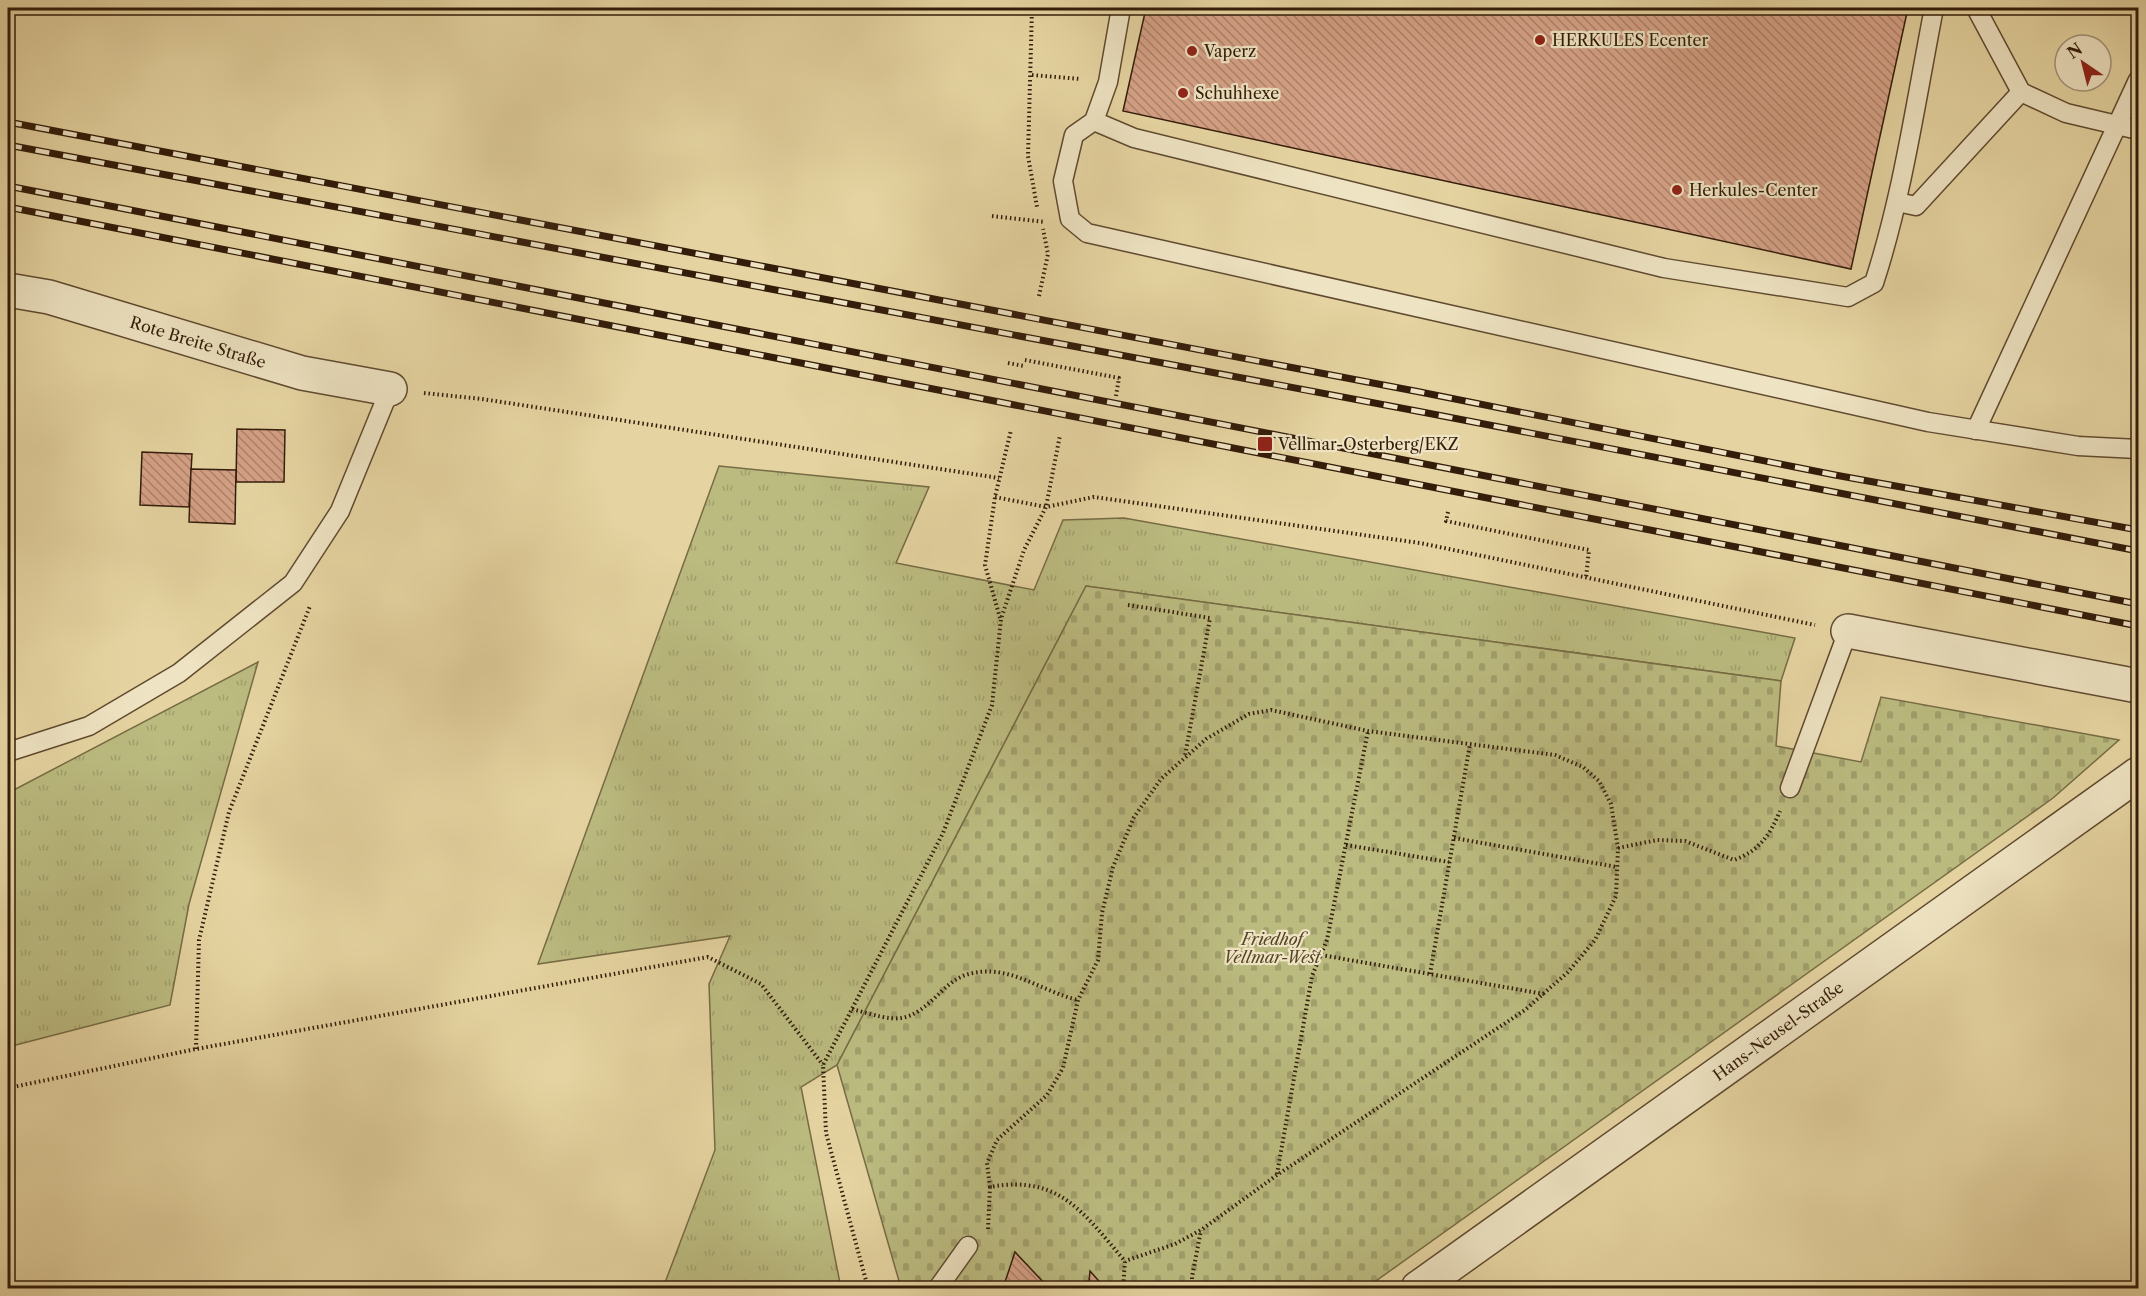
<svg xmlns="http://www.w3.org/2000/svg" width="2146" height="1296" viewBox="0 0 2146 1296" font-family="'Libre Caslon Text',serif">
<style>
.grass{fill:url(#grass-tufts);stroke:#776c45;stroke-width:1.5}
.cemetery{fill:url(#cemetery-stones);stroke:#776c45;stroke-width:1.5}
.building{fill:url(#building-back-hatch);stroke:#331c0a;stroke-width:1.5}
.lines{fill:none;stroke-linecap:round;stroke-linejoin:round}
.service-casing{stroke:#604a30;stroke-width:21}
.minor-casing{stroke:#604a30;stroke-width:36}
.path{stroke:#331c0a;stroke-width:4;stroke-dasharray:1.5 3;stroke-linecap:butt}
.service{stroke:#eee3c2;stroke-width:18}
.minor{stroke:#eee3c2;stroke-width:33}
.rail-casing{stroke:#331c0a;stroke-width:7}
.rail{stroke:#eee3c2;stroke-width:4.5;stroke-dasharray:14;stroke-linecap:butt}
.poi-dot{fill:#8f2418;stroke:#eee3c2;stroke-width:2}
.labels{text-anchor:middle;dominant-baseline:central;stroke-width:4.5;stroke-linejoin:round;paint-order:stroke}
.poi-label{font-size:16px;fill:#331c0a;stroke:#eee3c2;text-anchor:start}
.street-label{font-size:16px;fill:#331c0a;stroke:#eee3c2}
.park-label{font-size:16px;font-style:italic;fill:#554428;stroke:#eee3c2}
</style>
<defs>
<pattern id="grass-tufts" width="24" height="20" patternUnits="userSpaceOnUse" patternTransform="scale(1.5)"><rect width="24" height="20" fill="#bbbb80"/><path d="M3 7l-1-3M5 7V3M7 7l1-3M15 17l-1-3M17 17v-4M19 17l1-3" fill="none" stroke="#a1a06d"/></pattern>
<pattern id="cemetery-stones" width="16" height="16" patternUnits="userSpaceOnUse" patternTransform="scale(1.5)"><rect width="16" height="16" fill="#bbbb80"/><path d="M2 7V4a2 2 0 0 1 4 0v3zM10 15v-3a2 2 0 0 1 4 0v3z" fill="#a1a06d"/></pattern>
<pattern id="building-back-hatch" width="6" height="6" patternUnits="userSpaceOnUse" patternTransform="scale(1.5)"><rect width="6" height="6" fill="#d5a186"/><path d="M-1 5l2 2M0 0l6 6M5-1l2 2" fill="none" stroke="#ad826c"/></pattern>
</defs>
<rect width="100%" height="100%" fill="#e5d4a1"/>
<filter id="stains"><feTurbulence type="fractalNoise" baseFrequency=".00333" numOctaves="4"/><feColorMatrix values="0 0 0 0 .2 0 0 0 0 .09 0 0 0 0 .02 0 0 0 .5 -.17"/></filter>
<radialGradient id="worn" r=".72"><stop offset=".6" stop-color="#630" stop-opacity="0"/><stop offset="1" stop-color="#630" stop-opacity=".3"/></radialGradient>
<g class="grass">
<polygon points="719,466 929,487 896,563 1034,590 1063,520 1124,518 1795,638 1781,681 1086,586 837,1065 801,1087 841,1288 663,1288 715,1150 709,984 730,936 538,964"/>
<polygon points="258,662 189,904 170,1005 8,1047 8,793"/>
</g>
<polygon class="cemetery" points="1086,586 1781,681 1776,746 1861,762 1881,697 2119,740 2053,798 1366,1288 901,1288 837,1065"/>
<g class="building">
<polygon points="1146,8 1908,8 1851,269 1123,111"/>
<polygon points="237,429 285,430 284,482 236,482"/>
<polygon points="142,452 192,454 189,507 140,505"/>
<polygon points="191,469 236,470 235,524 189,522"/>
<polygon points="1015,1252 1047,1286 1053,1288 1003,1288"/>
<polygon points="1090,1271 1105,1288 1063,1288 1089,1281"/>
</g>
<g class="lines">
<defs>
<g id="service">
<polyline points="1121,8 1108,82 1094,121 1074,135 1063,181 1070,219 1087,233 1928,422 2078,446 2138,449"/>
<polyline points="1976,8 2021,92 2066,113 2138,130"/>
<path d="M1094 121 1134 138 1664 268 1848 297 1874 283C1903 194 1916 100 1934 8"/>
<polyline points="1897,202 1916,206 2021,92"/>
<polyline points="1976,430 2138,80"/>
<polyline points="8,752 89,726 179,673 293,583 340,511 390,389"/>
<polyline points="1790,788 1848,631"/>
<polyline points="938,1288 968,1246"/>
</g>
<g id="minor">
<polyline points="8,290 49,297 302,373 390,389"/>
<polyline points="1848,631 2138,686"/>
<polyline points="1418,1288 2138,774"/>
</g>
</defs>
<use href="#service" class="service-casing"/>
<use href="#minor" class="minor-casing"/>
<g class="path">
<polyline points="1032,8 1028,156 1037,207"/>
<polyline points="1032,75 1080,79"/>
<polyline points="992,216 1045,222"/>
<polyline points="1039,296 1048,254 1043,229"/>
<polyline points="1025,360 1119,378 1116,396"/>
<polyline points="1008,363 1024,366"/>
<polyline points="424,393 482,399 999,478"/>
<polyline points="995,497 1046,507 1060,435"/>
<polyline points="1448,512 1446,521 1589,550 1586,578"/>
<polyline points="1128,605 1210,618 1185,756"/>
<polyline points="1000,618 985,565 995,497 1011,430"/>
<polyline points="1454,838 1617,867"/>
<polyline points="1346,845 1449,862"/>
<path d="M1618 848 1657 840 1685 841 1734 860C1759 851 1770 835 1780 811"/>
<polyline points="1321,955 1544,994"/>
<polyline points="1430,974 1470,744"/>
<path d="M852 1009C899 1022 906 1026 942 991 951 982 961 975 973 973 1012 965 1042 992 1078 1000"/>
<polyline points="196,1049 199,940 229,812 310,606"/>
<polyline points="8,1088 196,1049 708,957 761,984 823,1065"/>
<polyline points="1277,1174 1312,976 1327,940 1368,731"/>
<polyline points="990,1187 987,1163 997,1140 1047,1095 1063,1068 1078,1000 1098,960 1102,913 1113,867 1134,817 1161,779 1206,739 1249,714 1271,710 1368,731 1555,755 1583,767 1599,781 1611,804 1618,848 1616,896 1595,940 1568,972 1525,1010 1277,1175 1201,1230 1175,1244 1125,1261"/>
<path d="M988 1229 990 1187C1060 1174 1084 1214 1125 1261L1123 1288"/>
<polyline points="868,1288 826,1133 823,1065 943,833 992,705 1001,619 1024,550 1046,507 1094,497 1420,543 1815,625"/>
<polyline points="1192,1288 1192,1277 1201,1230"/>
</g>
<use href="#service" class="service"/>
<use href="#minor" class="minor"/>
<defs>
<g id="rail">
<polyline points="8,122 1420,392 1835,475 2138,530"/>
<polyline points="8,145 1422,412 2138,551"/>
<polyline points="8,186 2138,604"/>
<polyline points="8,207 2138,626"/>
</g>
</defs>
<use href="#rail" class="rail-casing"/>
<use href="#rail" class="rail"/>
</g>
<g class="poi-dot">
<circle cx="1540" cy="40" r="6"/>
<circle cx="1192" cy="51" r="6"/>
<circle cx="1183" cy="93" r="6"/>
<circle cx="1677" cy="190" r="6"/>
<rect x="1257" y="436" width="16" height="16" rx="3"/>
</g>
<g class="labels">
<g class="poi-label">
<text x="1552" y="40">HERKULES Ecenter</text>
<text x="1204" y="51">Vaperz</text>
<text x="1195" y="93">Schuhhexe</text>
<text x="1689" y="190">Herkules-Center</text>
<text x="1278" y="444">Vellmar-Osterberg/EKZ</text>
</g>
<g class="street-label">
<text transform="translate(198 342) rotate(17)">Rote Breite Straße</text>
<text transform="translate(1778 1031) rotate(-36)">Hans-Neusel-Straße</text>
</g>
<g class="park-label">
<text x="1272" y="939">Friedhof<tspan x="1272" dy="18">Vellmar-West</tspan></text>
</g>
</g>
<rect width="2146" height="1296" fill="none" stroke="#e5d4a1" stroke-width="30"/>
<rect x="9" y="9" width="2128" height="1278" fill="none" stroke="#331c0a" stroke-width="3"/>
<rect x="15" y="15" width="2116" height="1266" fill="none" stroke="#331c0a" stroke-width="1.5"/>
<g transform="translate(2083 63) rotate(325)"><circle r="28" fill="#eee3c2" stroke="#a39378" stroke-width="1.5"/>
<path d="M0-4.5L10 22L0 15L-10 22Z" fill="#8f2418"/>
<text y="-9" font-size="16" font-weight="bold" text-anchor="middle" fill="#331c0a">N</text>
</g>
<rect width="100%" height="100%" filter="url(#stains)"/>
<rect width="100%" height="100%" fill="url(#worn)"/>
</svg>
